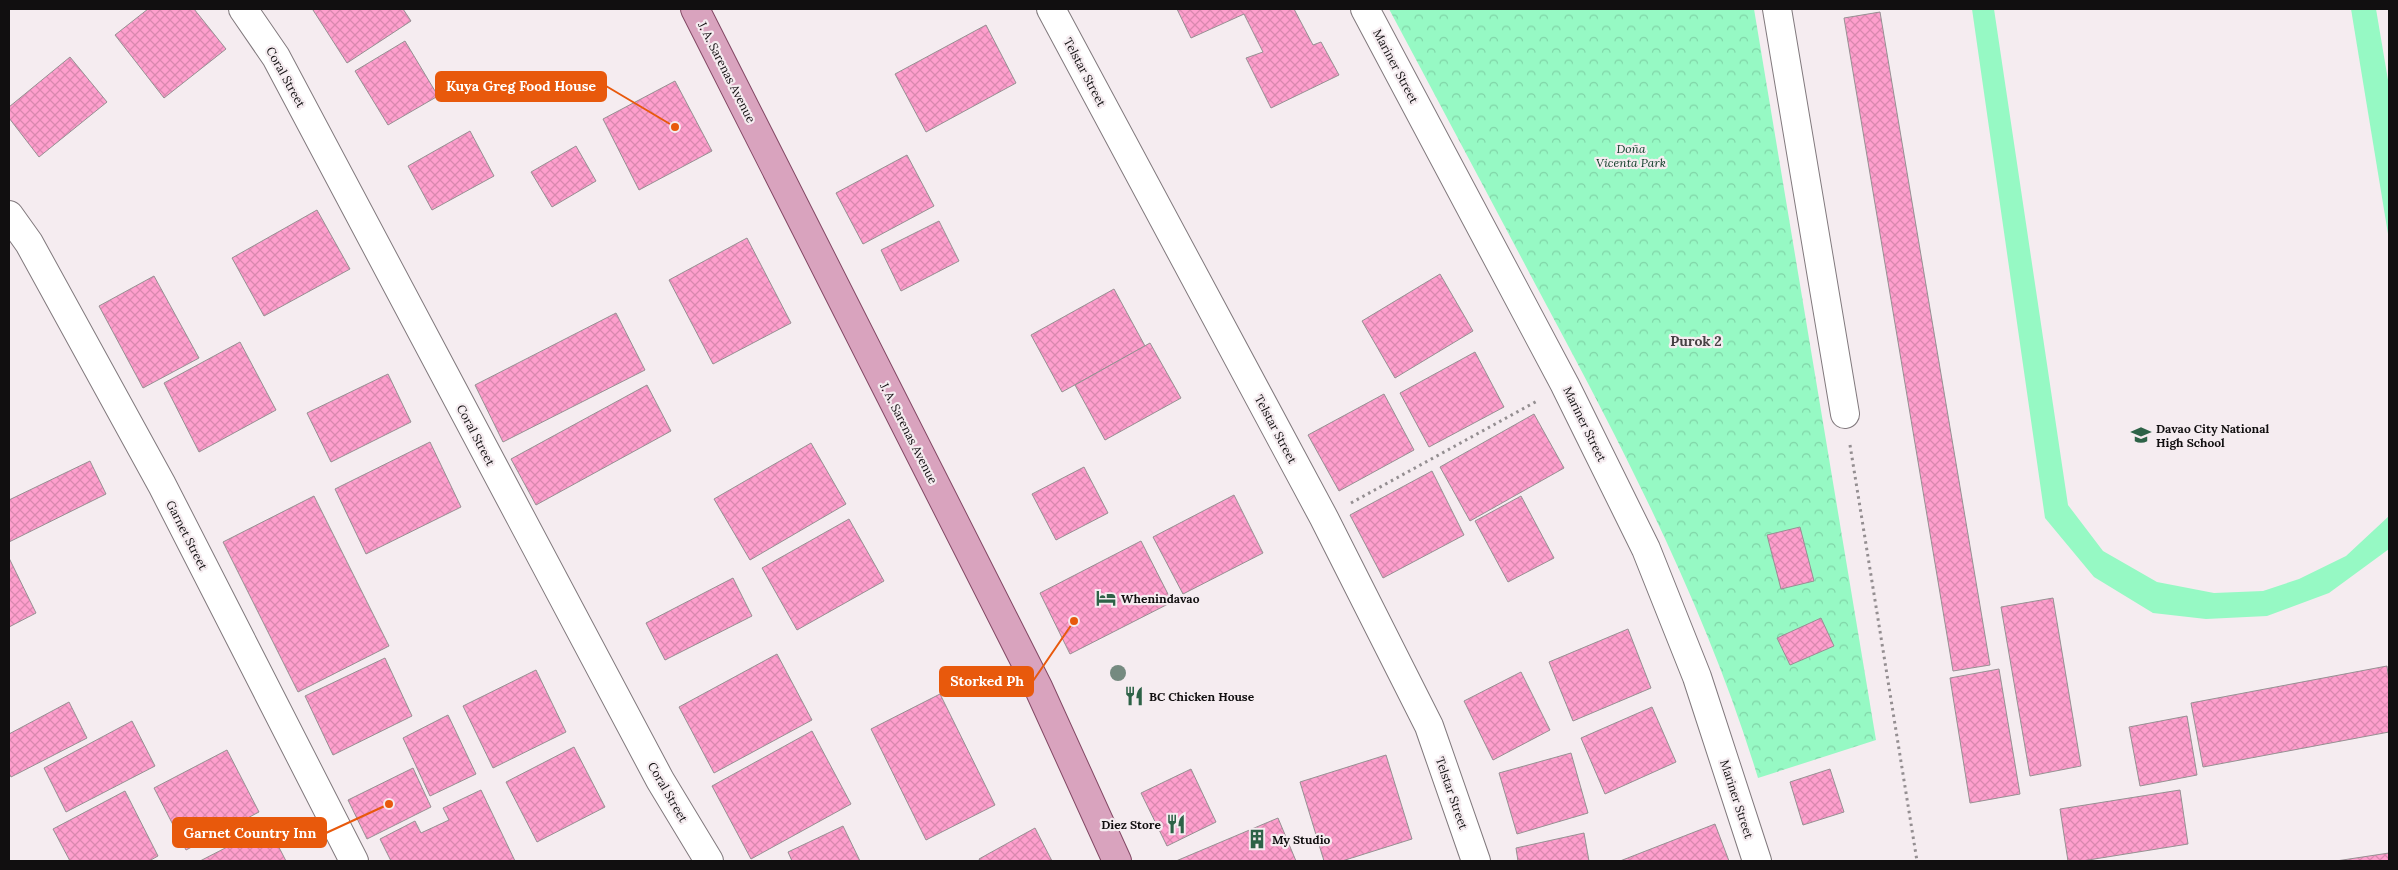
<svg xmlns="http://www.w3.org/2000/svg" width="2398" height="870" viewBox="0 0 2398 870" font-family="Lora,serif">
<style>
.park{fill:url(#park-crowns)}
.pitch{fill:#96f9c4}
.building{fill:url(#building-cross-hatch);stroke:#979093}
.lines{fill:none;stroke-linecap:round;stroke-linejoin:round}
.minor-casing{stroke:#81797d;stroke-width:30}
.major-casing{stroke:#824864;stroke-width:30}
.path{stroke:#948e91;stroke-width:3;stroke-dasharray:2.5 4;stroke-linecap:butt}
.minor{stroke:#fff;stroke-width:28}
.major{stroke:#d9a3be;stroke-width:28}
.tree{fill:#758a80}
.labels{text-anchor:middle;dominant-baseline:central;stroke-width:4.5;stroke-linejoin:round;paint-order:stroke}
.street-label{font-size:12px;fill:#110f10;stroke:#f5ecf0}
.park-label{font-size:12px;font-style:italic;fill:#0c3a25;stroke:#f5ecf0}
.poi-label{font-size:12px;font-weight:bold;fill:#110f10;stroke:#f5ecf0;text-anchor:start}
.neighbourhood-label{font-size:14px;font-weight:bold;fill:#474144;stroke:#f5ecf0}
.leader{fill:none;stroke:#e8590c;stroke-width:2}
.callout-dot{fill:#e8590c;stroke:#f5ecf0;stroke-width:2}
.callout{fill:#e8590c;stroke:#e8590c;stroke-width:2}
.callout-label{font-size:14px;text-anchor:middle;font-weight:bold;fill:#fff}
</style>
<defs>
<pattern id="park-crowns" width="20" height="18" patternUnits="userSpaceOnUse" patternTransform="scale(1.25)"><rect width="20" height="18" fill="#96f9c4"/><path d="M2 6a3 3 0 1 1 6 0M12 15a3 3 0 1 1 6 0" fill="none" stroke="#80d4a7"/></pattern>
<pattern id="building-cross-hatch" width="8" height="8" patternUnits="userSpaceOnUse" patternTransform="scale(1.25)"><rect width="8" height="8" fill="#fe9fcd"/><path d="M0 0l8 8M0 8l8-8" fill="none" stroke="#d988af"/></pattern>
</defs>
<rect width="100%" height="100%" fill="#f5ecf0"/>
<path class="park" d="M1389 9H1754L1876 740 1758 778C1708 613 1629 459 1548 308 1495 208 1442 108 1389 9Z"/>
<g class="pitch">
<polygon points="1972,9 1994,9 2068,505 2103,551 2157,582 2214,593 2263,591 2299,579 2346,556 2389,516 2389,549 2329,593 2267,616 2206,619 2153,613 2094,577 2045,518"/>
<polygon points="2351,9 2376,9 2389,86 2389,240"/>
</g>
<g class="building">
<polygon points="148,9 194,9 226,49 164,98 115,35"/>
<polygon points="315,9 403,9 411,21 347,63 313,10"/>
<polygon points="1177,9 1294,9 1313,45 1321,42 1339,75 1271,108 1246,58 1263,52 1244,14 1191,38"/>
<polygon points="1880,12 1990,665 1953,671 1844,18"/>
<polygon points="986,25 1016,83 926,132 895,74"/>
<polygon points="405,41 438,96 388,125 355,71"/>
<polygon points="70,57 107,102 39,157 9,118 9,107"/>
<polygon points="675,81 712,151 639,190 603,119"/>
<polygon points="470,131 494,176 432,210 408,166"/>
<polygon points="576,146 596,181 552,207 531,172"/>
<polygon points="907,155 934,206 863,244 836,193"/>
<polygon points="317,210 350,269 264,316 232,258"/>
<polygon points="939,221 959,261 901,291 881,250"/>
<polygon points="747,238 791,323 713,364 669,280"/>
<polygon points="1440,274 1473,331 1395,378 1362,321"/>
<polygon points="154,276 199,358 143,388 99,306"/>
<polygon points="1114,289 1145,346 1062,392 1031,335"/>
<polygon points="616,313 645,370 503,442 475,385"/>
<polygon points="240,342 276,410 199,452 164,383"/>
<polygon points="1150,343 1181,398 1105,440 1075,385"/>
<polygon points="1475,352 1504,407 1429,447 1400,393"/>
<polygon points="388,374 411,422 331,462 307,413"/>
<polygon points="647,385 671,431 536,505 511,459"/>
<polygon points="1384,394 1414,450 1339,491 1308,435"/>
<polygon points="1534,414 1564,468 1470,521 1440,467"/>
<polygon points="430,442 461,507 366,554 335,489"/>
<polygon points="811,443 846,504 750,560 714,499"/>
<polygon points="90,461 106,494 9,542 9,500"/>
<polygon points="1084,467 1108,513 1056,540 1032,494"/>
<polygon points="1432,471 1464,535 1383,578 1350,515"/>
<polygon points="1234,495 1263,553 1183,594 1153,537"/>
<polygon points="314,496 389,646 298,692 223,542"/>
<polygon points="1521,496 1554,558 1508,582 1475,521"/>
<polygon points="849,519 884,581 797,630 762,568"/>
<polygon points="1800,527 1814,581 1781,589 1767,535"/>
<polygon points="1141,541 1172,602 1070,654 1040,593"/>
<polygon points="9,558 36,613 9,627"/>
<polygon points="733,578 752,616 665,660 646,623"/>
<polygon points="2053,598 2081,766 2030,776 2001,607"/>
<polygon points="1821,618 1834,646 1790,665 1777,638"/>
<polygon points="1628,629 1651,688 1573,721 1549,662"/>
<polygon points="777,654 812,720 714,773 679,707"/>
<polygon points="385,658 412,716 333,755 305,696"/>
<polygon points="2387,666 2389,681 2389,732 2203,767 2191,703"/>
<polygon points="1999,669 2020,794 1970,803 1950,678"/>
<polygon points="536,670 566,732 493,768 463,706"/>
<polygon points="1521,672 1550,730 1493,760 1464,701"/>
<polygon points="940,694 995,805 926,840 871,729"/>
<polygon points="69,702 87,738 11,777 9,773 9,734"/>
<polygon points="1652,707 1676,762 1605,794 1581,738"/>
<polygon points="448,715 476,774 430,796 403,738"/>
<polygon points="2187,716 2197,775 2140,786 2129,727"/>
<polygon points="132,721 155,766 66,812 44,768"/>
<polygon points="812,731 851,804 751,859 712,786"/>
<polygon points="574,747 605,807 537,842 506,782"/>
<polygon points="227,750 259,812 186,850 154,788"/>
<polygon points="1571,753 1588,813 1517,834 1499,773"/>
<polygon points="1386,755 1412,839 1342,861 1324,861 1300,782"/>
<polygon points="413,768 431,807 367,839 348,800"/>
<polygon points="1191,769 1216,822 1167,846 1141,793"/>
<polygon points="1830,769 1844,812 1803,825 1790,782"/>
<polygon points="481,790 515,861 391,861 380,839 415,821 421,833 449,820 443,808"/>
<polygon points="2180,790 2188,844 2082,861 2068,861 2060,809"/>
<polygon points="125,791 158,856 149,861 70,861 53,829"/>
<polygon points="1278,818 1296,861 1176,861"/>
<polygon points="1715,824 1729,861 1620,861"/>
<polygon points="268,826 286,861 200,861"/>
<polygon points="843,826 860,861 792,861 788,852"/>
<polygon points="1035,828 1052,861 980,861 979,859"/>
<polygon points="1584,833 1589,861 1518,861 1516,848"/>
<polygon points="2389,853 2389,861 2336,861"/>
</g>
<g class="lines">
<defs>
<g id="minor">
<polyline points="243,9 276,57 660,780 709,861"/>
<polyline points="1051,9 1324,518 1429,726 1476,861"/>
<polyline points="1365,9 1565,385 1646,549 1697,677 1757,861"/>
<polyline points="1777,9 1845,414"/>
<polyline points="9,215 29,243 162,485 354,861"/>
</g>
<polyline id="major" points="695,9 1038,687 1117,861"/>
</defs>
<use href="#minor" class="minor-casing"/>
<use href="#major" class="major-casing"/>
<g class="path">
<polyline points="1850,445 1917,861"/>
<polyline points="1351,503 1539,400"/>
</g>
<use href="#minor" class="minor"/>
<use href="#major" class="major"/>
</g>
<circle class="tree" cx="1118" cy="673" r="8"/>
<defs>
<symbol id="school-bare" viewBox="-9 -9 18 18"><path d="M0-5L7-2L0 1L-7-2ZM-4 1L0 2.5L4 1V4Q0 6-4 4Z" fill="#2d6247" stroke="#f5ecf0" stroke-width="2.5" paint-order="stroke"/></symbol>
<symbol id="hotel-bare" viewBox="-9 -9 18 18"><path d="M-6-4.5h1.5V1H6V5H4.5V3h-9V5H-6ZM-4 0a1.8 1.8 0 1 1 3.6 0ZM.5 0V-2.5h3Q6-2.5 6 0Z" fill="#2d6247" stroke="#f5ecf0" stroke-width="2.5" paint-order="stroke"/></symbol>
<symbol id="restaurant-bare" viewBox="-9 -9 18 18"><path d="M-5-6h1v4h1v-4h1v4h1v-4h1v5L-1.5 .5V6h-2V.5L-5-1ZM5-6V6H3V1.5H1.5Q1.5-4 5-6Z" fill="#2d6247" stroke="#f5ecf0" stroke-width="2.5" paint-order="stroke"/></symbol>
<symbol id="building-bare" viewBox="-9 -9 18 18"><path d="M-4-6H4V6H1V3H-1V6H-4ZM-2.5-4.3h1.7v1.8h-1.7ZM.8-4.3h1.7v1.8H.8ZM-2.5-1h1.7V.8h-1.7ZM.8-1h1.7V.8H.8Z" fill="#2d6247" stroke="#f5ecf0" stroke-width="2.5" paint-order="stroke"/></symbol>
</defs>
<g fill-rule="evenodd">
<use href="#school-bare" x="2127" y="421" width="28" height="28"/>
<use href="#hotel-bare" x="1092" y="584" width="28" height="28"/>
<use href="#restaurant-bare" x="1120" y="682" width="28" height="28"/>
<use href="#restaurant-bare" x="1162" y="810" width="28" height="28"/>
<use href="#building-bare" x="1243" y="825" width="28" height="28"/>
</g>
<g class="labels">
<g class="street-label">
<text transform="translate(1396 66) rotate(62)">Mariner Street</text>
<text transform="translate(727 72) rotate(63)">J. A. Sarenas Avenue</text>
<text transform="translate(1085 72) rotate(62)">Telstar Street</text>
<text transform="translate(286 77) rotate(61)">Coral Street</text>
<text transform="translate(1585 424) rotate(64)">Mariner Street</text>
<text transform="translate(1276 429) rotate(62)">Telstar Street</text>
<text transform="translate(909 433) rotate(63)">J. A. Sarenas Avenue</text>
<text transform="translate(476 435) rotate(62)">Coral Street</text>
<text transform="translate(187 535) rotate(63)">Garnet Street</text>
<text transform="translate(668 792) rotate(60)">Coral Street</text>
<text transform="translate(1452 793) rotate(71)">Telstar Street</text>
<text transform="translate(1737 799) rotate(72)">Mariner Street</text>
</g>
<g class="park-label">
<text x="1631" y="148">Doña<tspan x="1631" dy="14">Vicenta Park</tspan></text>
</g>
<g class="poi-label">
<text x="2156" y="428">Davao City National<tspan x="2156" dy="14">High School</tspan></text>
<text x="1121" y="598">Whenindavao</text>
<text x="1149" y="696">BC Chicken House</text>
<text x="1161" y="824" text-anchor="end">Diez Store</text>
<text x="1272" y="839">My Studio</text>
</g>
<g class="neighbourhood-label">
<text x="1696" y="341">Purok 2</text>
</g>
</g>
<path class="leader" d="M675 127L606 86M1074 621L1033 681M389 804L326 833"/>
<g class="callout-dot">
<circle cx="675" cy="127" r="5"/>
<circle cx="1074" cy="621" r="5"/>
<circle cx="389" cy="804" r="5"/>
</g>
<g class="callout">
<rect x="436" y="72" width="170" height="29" rx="5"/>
<rect x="940" y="667" width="93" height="29" rx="5"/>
<rect x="173" y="818" width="153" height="29" rx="5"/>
</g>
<g class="callout-label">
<text x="521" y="91">Kuya Greg Food House</text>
<text x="987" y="686">Storked Ph</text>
<text x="250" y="838">Garnet Country Inn</text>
</g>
<rect width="2398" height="870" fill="none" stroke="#110f10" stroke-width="20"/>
</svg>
